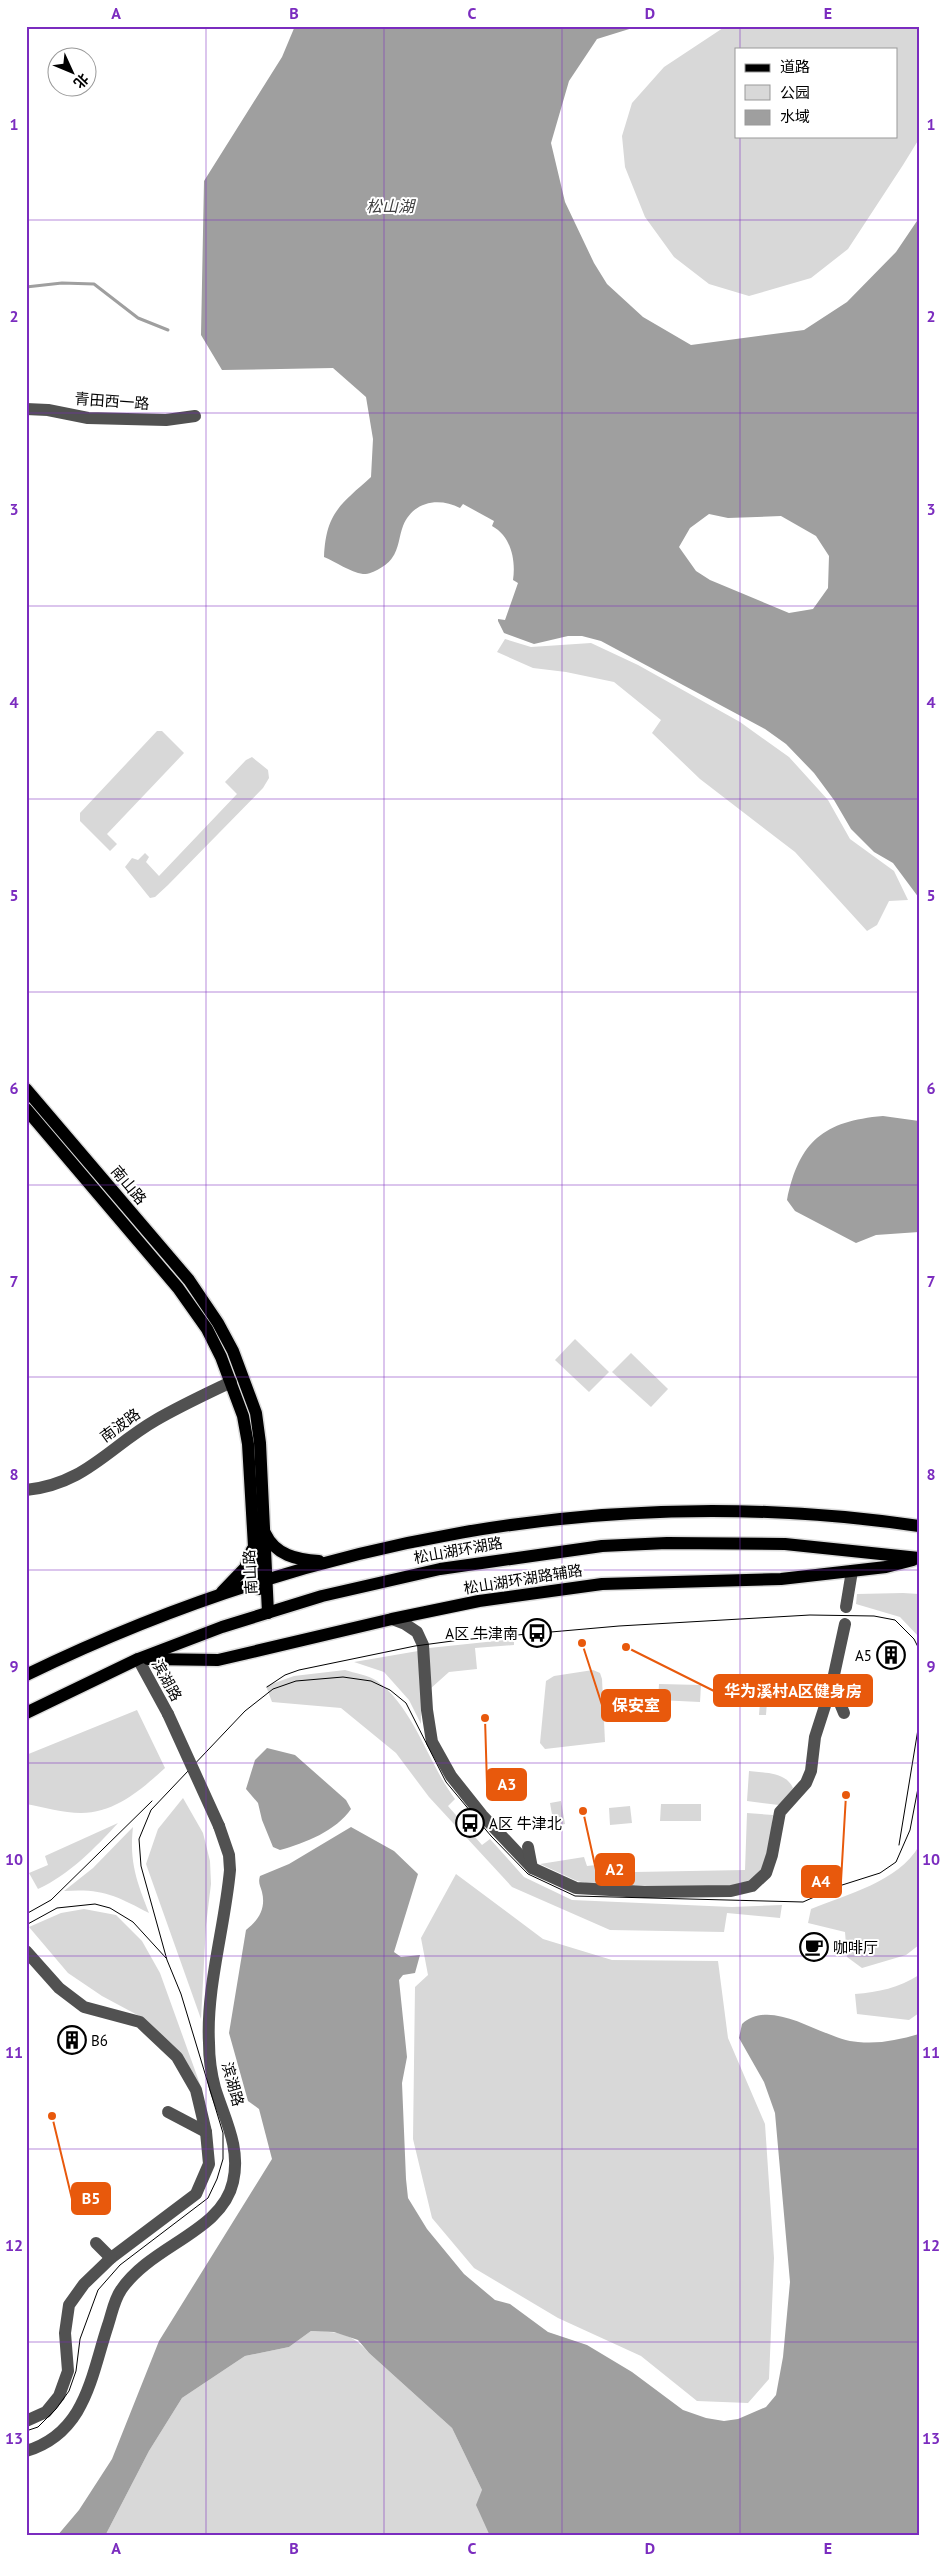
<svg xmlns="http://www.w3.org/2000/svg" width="945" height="2562" viewBox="0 0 945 2562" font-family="'PT Sans','Noto Sans SC',sans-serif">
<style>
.green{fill:#d8d8d8;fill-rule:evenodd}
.water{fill:#9f9f9f;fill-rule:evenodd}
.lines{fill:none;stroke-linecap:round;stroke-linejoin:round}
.stream{stroke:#9f9f9f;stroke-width:3}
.major-casing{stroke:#dbdbdb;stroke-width:15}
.minor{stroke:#515151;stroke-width:12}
.major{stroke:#000;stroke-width:12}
.tram{stroke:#000;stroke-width:1}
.minor-bridge{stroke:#515151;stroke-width:12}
.grid{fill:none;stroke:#7b2cbf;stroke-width:1;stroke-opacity:0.55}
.labels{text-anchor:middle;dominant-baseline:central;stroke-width:4;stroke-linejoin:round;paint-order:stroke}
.street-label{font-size:15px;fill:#000;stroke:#fff}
.poi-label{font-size:15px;fill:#000;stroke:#fff;text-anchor:start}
.water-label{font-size:16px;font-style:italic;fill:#404040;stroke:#fff}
.leader{fill:none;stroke:#e8590c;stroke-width:2}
.callout-dot{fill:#e8590c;stroke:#fff;stroke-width:2}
.callout{fill:#e8590c;stroke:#e8590c;stroke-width:2}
.callout-label{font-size:16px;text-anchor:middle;font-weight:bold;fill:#fff}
.neatline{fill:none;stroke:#7b2cbf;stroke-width:2}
.grid-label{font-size:16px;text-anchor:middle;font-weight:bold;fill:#7b2cbf}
</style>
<rect width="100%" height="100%" fill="#fff"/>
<g class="green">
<path d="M726 26H919V139L903 165 848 249 811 278 749 296 709 284 674 257 645 217 625 167 622 136 632 103 664 67ZM736 49H896V136H736Z"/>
<polygon points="505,639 531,647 591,643 638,665 740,722 789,757 828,800 850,839 894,871 908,900 889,901 877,925 867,931 795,852 700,779 652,733 661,720 614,682 566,672 533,668 497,652"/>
<polygon points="157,731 162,731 184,753 107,834 117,844 110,851 80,821 80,813"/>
<polygon points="252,757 268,770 269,778 263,788 168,885 155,897 150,898 125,867 132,858 138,860 145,853 149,857 146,862 159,876 237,794 225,782 246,760"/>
<polygon points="575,1339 609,1372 589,1392 555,1360"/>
<polygon points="631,1353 668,1389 651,1407 612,1372"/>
<polygon points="903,1593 919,1594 919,1637 900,1617 856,1604 857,1594"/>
<polygon points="514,1639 514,1645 475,1648 477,1669 449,1672 430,1689 429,1648"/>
<polygon points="418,1651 421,1698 421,1724 409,1700 384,1672 354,1662"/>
<path d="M345 1670C354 1673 369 1675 377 1681 414 1708 428 1763 455 1799L448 1806 482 1845 490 1839 524 1877 572 1900 732 1907 782 1905 780 1918 727 1913 724 1932 610 1930 512 1887 429 1797 396 1753 341 1708 272 1702 266 1686 294 1676Z"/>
<polygon points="593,1670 600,1673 602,1679 605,1742 545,1749 540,1743 546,1681 554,1676"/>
<polygon points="659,1684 701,1685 700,1702 658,1700"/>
<polygon points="761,1689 768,1689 766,1715 759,1715"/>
<path d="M137 1710 165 1768C142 1789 115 1813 81 1813 63 1813 44 1807 26 1804V1755Z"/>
<path d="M749 1771C765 1773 786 1772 793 1788L779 1805 747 1801Z"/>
<polygon points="183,1798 203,1833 210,1861 211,1884 206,1925 201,2019 146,1864 158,1829"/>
<polygon points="561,1801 565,1824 554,1826 550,1803"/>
<polygon points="661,1804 701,1804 701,1821 660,1821"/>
<polygon points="630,1806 632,1823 610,1825 609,1808"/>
<path d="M747 1813 773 1815C770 1836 771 1872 749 1883 743 1886 736 1886 730 1888L600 1886 577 1881 540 1864 584 1857 587 1866 632 1861 635 1872 745 1870Z"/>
<path d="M118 1823C95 1848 69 1875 38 1889L29 1873 48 1865 45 1856Z"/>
<path d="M133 1827C129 1862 137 1882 149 1913 117 1896 102 1888 64 1891L93 1868Z"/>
<path d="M919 1846V1945L906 1955 862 1968 847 1957 845 1932 808 1923 811 1909C847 1894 898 1882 919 1846Z"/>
<polygon points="456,1874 543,1939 612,1960 718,1961 728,2038 765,2124 774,2258 769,2379 748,2403 697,2401 641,2356 558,2318 474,2268 432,2218 413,2139 415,1987 428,1975 421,1938"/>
<polygon points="84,1909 116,1915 142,1941 160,1973 201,2087 143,2018 102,1996 68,1973 29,1927 61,1913"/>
<path d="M919 1975V2013L909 2020 857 2014 855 1994C879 1992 898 1988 919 1975Z"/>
<path d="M311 2331C337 2332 351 2332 369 2353L452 2428 482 2490 490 2536H105L149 2451 182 2398 245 2356 289 2347Z"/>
</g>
<g class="water">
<path d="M295 26H639L597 39 569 81 551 143 565 202 594 263 607 284 643 317 691 345 804 330 847 302 896 252 919 218V898L893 863 874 852 851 829 834 800 814 773 786 744 765 729 601 641 582 636H568L534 644 504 633 498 621V619L505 620 518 583 513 580C516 560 511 536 492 526L494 521 463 504 460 508C439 497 413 501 403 526 399 536 399 549 392 558 388 565 371 575 363 574 350 572 336 562 324 557 326 513 340 505 371 477L373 439 366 397 333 368 222 370 201 335 204 181 282 57ZM709 514 728 518 781 516 816 536 829 556 828 588 813 609 789 613 710 580 696 571 679 547 690 528Z"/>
<path d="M883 1116 919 1121V1232L876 1235 856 1243 795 1211 787 1200C799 1141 824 1121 883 1116Z"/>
<path d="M267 1748 295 1755 346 1800 351 1809C336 1831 305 1843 280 1850L273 1847 262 1820 258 1803 246 1789 255 1760Z"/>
<path d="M351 1827 394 1851 418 1874 394 1952 401 1957 420 1955 415 1973 403 1975 399 1980 407 2057 402 2083 406 2179 408 2198 427 2229 464 2274 495 2300 510 2304 548 2332 587 2345 632 2372 683 2410 706 2418 724 2421 738 2419 766 2407 776 2395 783 2357 790 2282 775 2113 764 2082 739 2038 742 2024C773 1996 823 2040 858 2042 880 2044 898 2040 919 2034V2536H490L476 2505 482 2490 452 2428 369 2353 358 2340 334 2332 311 2331 289 2347 245 2356 182 2398 149 2451 105 2536H57L79 2510 112 2459 159 2341 272 2159 259 2109 248 2101 229 2033 246 1930C259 1920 266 1908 262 1892 260 1885 258 1883 260 1876L289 1864Z"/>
</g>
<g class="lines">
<polyline class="stream" points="26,287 62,283 94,284 138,318 168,330"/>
<defs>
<g id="major">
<polyline points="26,1089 189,1280 218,1323 233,1351 256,1413 260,1443 268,1613"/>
<polyline points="26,1109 178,1288 207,1329 221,1357 243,1416 248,1444 255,1564 259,1589"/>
<path d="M265 1533C275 1555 297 1560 319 1561"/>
<polyline points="222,1592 245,1568 252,1550"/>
<polyline points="148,1659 218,1660 392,1619 479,1601 602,1584 781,1579 886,1567 913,1560"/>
<path d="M26 1675C306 1539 610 1481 919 1526"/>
<polyline points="26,1713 138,1659 222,1627 322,1596 440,1569 602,1546 667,1543 785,1544 919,1558"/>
</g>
</defs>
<use href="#major" class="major-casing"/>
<g class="minor">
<polyline points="26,409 48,410 88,418 166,420 195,416"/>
<path d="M26 1490C85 1484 109 1447 156 1420 180 1406 206 1394 231 1382"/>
<polyline points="846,1607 852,1571"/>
<polyline points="392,1619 405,1624 417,1632 423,1645 427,1710 432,1742 451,1776 482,1815 532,1868 576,1888 644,1892 731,1891 752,1886 766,1873 772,1855 780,1812 806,1783 811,1771 815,1737 832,1684 845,1624"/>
<polyline points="138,1659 168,1714"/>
<polyline points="832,1684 844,1713"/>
<polyline points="528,1847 532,1868"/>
<polyline points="26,1951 59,1988 84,2007 140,2022 177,2057 196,2090 206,2132 209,2164 196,2194 111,2258 84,2284 69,2305 65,2333 68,2371 59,2396 46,2412 26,2421"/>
<polyline points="168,2112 206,2132"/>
<polyline points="96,2243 111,2258"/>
<path d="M26 2451C86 2433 91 2376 108 2325 112 2313 114 2300 121 2290 151 2245 222 2232 233 2182 241 2148 225 2120 215 2088 211 2073 209 2058 209 2043 206 1988 225 1926 230 1870L229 1855 219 1826"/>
</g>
<use href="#major" class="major"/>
<g class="tram">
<polyline points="267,1687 285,1675 299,1670 415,1646 460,1640 619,1626 810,1615 874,1616 895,1620 914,1639 919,1649"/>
<polyline points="899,1845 919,1723"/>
<polyline points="26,1914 51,1900 152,1801"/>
<polyline points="26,1925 57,1908 95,1904 110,1908 133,1922 166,1958"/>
<polyline points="26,2431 38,2427 56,2409 69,2391 76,2371 80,2339 98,2290 120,2265 208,2198 217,2179 223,2159 223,2133 181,1994 167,1960 141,1866 139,1839 151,1810 245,1711 273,1689 296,1681 343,1677 371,1681 390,1690 406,1703 446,1782 491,1836 528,1874 575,1896 803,1902 839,1886 880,1873 896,1862 910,1830 919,1783"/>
</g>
<polyline class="minor-bridge" points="168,1714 219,1826"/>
</g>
<path class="grid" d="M206 26V2536M384 26V2536M562 26V2536M740 26V49M740 136V2536M26 220H919M26 413H919M26 606H919M26 799H919M26 992H919M26 1185H919M26 1377H919M26 1570H919M26 1763H919M26 1956H919M26 2149H919M26 2342H919"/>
<defs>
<symbol id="bus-ring" viewBox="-11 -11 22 22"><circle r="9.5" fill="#fff" stroke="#000" stroke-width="1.5"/><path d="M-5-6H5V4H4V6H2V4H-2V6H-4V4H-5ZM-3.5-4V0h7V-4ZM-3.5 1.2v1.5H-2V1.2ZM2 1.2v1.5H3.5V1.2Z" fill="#000"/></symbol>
<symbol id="building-ring" viewBox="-11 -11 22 22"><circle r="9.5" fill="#fff" stroke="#000" stroke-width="1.5"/><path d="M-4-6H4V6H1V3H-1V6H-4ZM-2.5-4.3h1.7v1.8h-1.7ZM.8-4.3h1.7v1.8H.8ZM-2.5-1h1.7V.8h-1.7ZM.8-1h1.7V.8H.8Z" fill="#000"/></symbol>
<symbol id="cafe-ring" viewBox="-11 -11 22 22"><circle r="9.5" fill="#fff" stroke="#000" stroke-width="1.5"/><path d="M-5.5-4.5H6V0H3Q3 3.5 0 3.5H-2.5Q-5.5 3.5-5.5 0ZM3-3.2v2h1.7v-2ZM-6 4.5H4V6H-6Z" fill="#000"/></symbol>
</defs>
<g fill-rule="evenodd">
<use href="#bus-ring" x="521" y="1617" width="32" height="32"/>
<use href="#building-ring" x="875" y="1639" width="32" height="32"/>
<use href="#bus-ring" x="454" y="1807" width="32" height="32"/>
<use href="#cafe-ring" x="798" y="1931" width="32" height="32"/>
<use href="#building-ring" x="56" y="2024" width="32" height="32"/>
</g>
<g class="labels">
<g class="street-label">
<text transform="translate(112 401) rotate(4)">青田西一路</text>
<text transform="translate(129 1185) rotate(50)">南山路</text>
<text transform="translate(120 1425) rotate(-36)">南波路</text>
<text transform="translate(458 1550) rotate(-10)">松山湖环湖路</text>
<text transform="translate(250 1572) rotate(-93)">南山路</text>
<text transform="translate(523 1579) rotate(-9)">松山湖环湖路辅路</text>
<text transform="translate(167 1680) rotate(61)">滨湖路</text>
<text transform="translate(233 2084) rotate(75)">滨湖路</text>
</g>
<g class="poi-label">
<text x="518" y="1633" text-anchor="end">A区 牛津南</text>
<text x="872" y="1655" text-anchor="end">A5</text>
<text x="489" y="1823">A区 牛津北</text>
<text x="833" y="1947">咖啡厅</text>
<text x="91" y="2040">B6</text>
</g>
<g class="water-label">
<text x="390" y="206">松山湖</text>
</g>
</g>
<path class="leader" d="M626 1647L714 1691M582 1643L602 1705M485 1718L487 1785M583 1811L596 1870M846 1795L841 1881M52 2116L72 2199"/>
<g class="callout-dot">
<circle cx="626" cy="1647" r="5"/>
<circle cx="582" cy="1643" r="5"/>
<circle cx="485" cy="1718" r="5"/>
<circle cx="583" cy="1811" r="5"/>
<circle cx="846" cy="1795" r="5"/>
<circle cx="52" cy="2116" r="5"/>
</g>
<g class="callout">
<rect x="714" y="1675" width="158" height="31" rx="5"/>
<rect x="602" y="1690" width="68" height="31" rx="5"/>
<rect x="487" y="1769" width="39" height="31" rx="5"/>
<rect x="596" y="1854" width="38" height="31" rx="5"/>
<rect x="802" y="1866" width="39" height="31" rx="5"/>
<rect x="72" y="2183" width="38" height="31" rx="5"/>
</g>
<g class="callout-label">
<text x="793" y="1697">华为溪村A区健身房</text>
<text x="636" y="1711">保安室</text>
<text x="507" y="1790">A3</text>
<text x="615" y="1875">A2</text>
<text x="821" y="1887">A4</text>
<text x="91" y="2204">B5</text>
</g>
<rect width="945" height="2562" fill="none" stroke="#ffffff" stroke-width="55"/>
<rect x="735" y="48" width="162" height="90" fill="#ffffff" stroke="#999999"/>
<rect x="745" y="64" width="25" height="8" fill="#000000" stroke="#999999"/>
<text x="780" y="72" font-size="15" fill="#000000">道路</text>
<rect x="745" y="85" width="25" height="15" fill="#d8d8d8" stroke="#999999"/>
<text x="780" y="98" font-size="15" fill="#000000">公园</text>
<rect x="745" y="110" width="25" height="15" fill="#9f9f9f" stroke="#999999"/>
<text x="780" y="122" font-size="15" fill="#000000">水域</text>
<g transform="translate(72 72) rotate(134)"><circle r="24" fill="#ffffff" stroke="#999999"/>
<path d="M0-4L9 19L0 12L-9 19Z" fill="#000000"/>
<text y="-8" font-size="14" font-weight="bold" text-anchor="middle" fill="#000000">北</text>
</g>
<rect x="28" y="28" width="890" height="2506" class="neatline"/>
<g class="grid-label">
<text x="116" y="19">A</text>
<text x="294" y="19">B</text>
<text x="472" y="19">C</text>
<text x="650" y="19">D</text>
<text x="828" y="19">E</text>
<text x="14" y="130">1</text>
<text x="931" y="130">1</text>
<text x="14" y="322">2</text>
<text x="931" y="322">2</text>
<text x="14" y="515">3</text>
<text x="931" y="515">3</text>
<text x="14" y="708">4</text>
<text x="931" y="708">4</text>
<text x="14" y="901">5</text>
<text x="931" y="901">5</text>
<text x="14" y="1094">6</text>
<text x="931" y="1094">6</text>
<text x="14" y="1287">7</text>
<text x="931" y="1287">7</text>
<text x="14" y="1480">8</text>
<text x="931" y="1480">8</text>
<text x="14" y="1672">9</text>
<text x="931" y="1672">9</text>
<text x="14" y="1865">10</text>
<text x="931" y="1865">10</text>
<text x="14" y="2058">11</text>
<text x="931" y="2058">11</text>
<text x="14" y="2251">12</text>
<text x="931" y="2251">12</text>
<text x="14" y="2444">13</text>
<text x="931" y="2444">13</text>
<text x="116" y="2554">A</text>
<text x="294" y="2554">B</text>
<text x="472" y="2554">C</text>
<text x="650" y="2554">D</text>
<text x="828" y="2554">E</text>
</g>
</svg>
